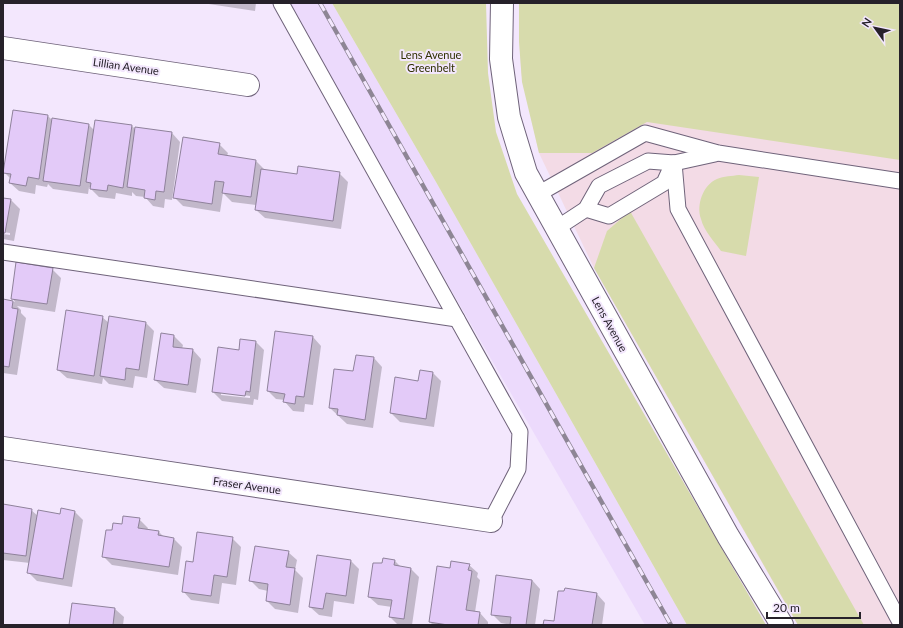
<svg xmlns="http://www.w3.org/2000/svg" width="903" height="628" viewBox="0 0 903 628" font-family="Lato,sans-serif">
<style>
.commercial{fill:#f3dbe6}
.built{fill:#ecdafc}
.green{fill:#d7dbac}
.shadow{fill:#0003;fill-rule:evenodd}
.building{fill:#e3caf8;stroke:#8f829b}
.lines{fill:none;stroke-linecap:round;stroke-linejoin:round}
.lane-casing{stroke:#6f637a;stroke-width:17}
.street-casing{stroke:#6f637a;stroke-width:24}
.lane{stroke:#fff;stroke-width:15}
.street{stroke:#fff;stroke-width:22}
.rail-casing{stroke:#8e8695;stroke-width:4.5}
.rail{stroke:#f3e7fd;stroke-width:3;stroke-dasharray:9;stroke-linecap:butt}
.labels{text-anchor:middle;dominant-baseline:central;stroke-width:4;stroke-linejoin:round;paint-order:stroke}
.park-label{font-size:11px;fill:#2f3000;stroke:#f3e7fd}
.street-label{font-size:11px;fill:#26212a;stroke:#f3e7fd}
</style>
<rect width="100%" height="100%" fill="#f3e7fd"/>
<polygon class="commercial" points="519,3 900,3 900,625 798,625 792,615 594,268 539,153 521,72"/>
<polygon class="built" points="285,3 332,3 436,182 687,625 645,625"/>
<g class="green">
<polygon points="332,3 486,3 488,73 496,132 517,194 766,625 687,625 436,182"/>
<polygon points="519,3 900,3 900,160 647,122 592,153 539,153 522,82 519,42"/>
<path d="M739 175 759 177 746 256 721 251C714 241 704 231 701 219 696 205 703 185 717 179 724 176 732 176 739 175Z"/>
<polygon points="630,211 864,625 798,625 594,268 607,231"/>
</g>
<g class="shadow">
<polygon points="202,3 256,3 255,11"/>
<polygon points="48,116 53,121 53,119 89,125 94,130 95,121 132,126 136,130 172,133 180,142 172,200 165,199 164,208 153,206 145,197 136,196 132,192 132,196 116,193 115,199 99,197 89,187 88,194 53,189 48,184 47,187 36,185 35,194 19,191 10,183 11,179 4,172"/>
<polygon points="219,144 228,153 227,156 256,161 264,169 264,171 298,176 339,173 348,182 341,229 265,218 256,210 257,205 232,202 223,193 220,212 183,206 175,198"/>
<polygon points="3,199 11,200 20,209 14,241 3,239 3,234 10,235 10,233 3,232"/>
<polygon points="52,269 61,278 55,312 17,306 21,310 21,313 26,318 17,375 3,373 3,300 15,302 12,298"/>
<polygon points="102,317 109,323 146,323 154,331 147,378 135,376 133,388 109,384 103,378 102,384 67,378 58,370"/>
<polygon points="276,332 313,337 321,346 313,405 305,404 304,412 293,411 285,402 285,400 276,399 268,391"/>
<polygon points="162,334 174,336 183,345 182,349 193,350 201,359 196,393 164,388 155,380"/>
<path d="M256 342 264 350 258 400 254 399 253 405 222 401 213 392 240 351ZM221 392 250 396V398L221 395Z"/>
<polygon points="374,358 382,367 373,428 347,424 330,408 354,372"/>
<polygon points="433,373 441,381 434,427 400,422 391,413 419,382"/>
<polygon points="3,505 31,510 38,516 61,515 75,512 83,520 72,587 37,581 28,572 30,563 3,560"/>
<polygon points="139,519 148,528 147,530 159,532 164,537 174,539 182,547 178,575 112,565 103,556 112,531"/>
<polygon points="232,538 241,547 236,585 222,583 219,604 191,600 183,591 194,563"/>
<polygon points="288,552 297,560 295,570 303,578 298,613 275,609 267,601 268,591 259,589 251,581"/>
<polygon points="351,561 359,569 354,604 334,601 332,617 319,615 310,607"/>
<polygon points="395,561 401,567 411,569 419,577 412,625 398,625 390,617 392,607 378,605 369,597 382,564"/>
<polygon points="469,565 478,573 477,577 480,580 475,612 480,613 488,622 488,625 433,625 430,622 451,569"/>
<polygon points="532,580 540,589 535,625 511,625 501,623 492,614"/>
<polygon points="566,589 597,594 605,603 602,625 544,625 554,622"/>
<polygon points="73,604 115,609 124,617 123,625 70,625"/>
</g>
<g class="building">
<polygon points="13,110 48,115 39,179 28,177 26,186 9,183 11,174 3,173"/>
<polygon points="52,118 89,124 80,186 43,181"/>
<polygon points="95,120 132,125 123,188 108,185 107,191 90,189 91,183 86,182"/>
<polygon points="135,127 172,132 164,192 156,191 155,200 144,198 145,190 127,187"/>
<polygon points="183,137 220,143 218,154 256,160 251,197 222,193 224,182 215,181 212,204 173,198"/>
<polygon points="298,166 340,172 333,221 255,210 261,169 297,174"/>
<polygon points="3,198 11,199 5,233 3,233"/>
<polygon points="16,262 53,268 47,304 11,299"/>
<polygon points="3,299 13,301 12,308 18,309 9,367 3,366"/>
<polygon points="66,310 103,316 94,376 57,370"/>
<polygon points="109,316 146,322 139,370 126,368 125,380 100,376"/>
<polygon points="275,331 313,336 304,397 296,396 295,404 283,402 285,394 267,391"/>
<polygon points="161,333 174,335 173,347 193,349 188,385 154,380"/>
<polygon points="240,339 256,341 250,392 246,391 245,396 212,392 218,347 239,350"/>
<polygon points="356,355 374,357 365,420 337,415 338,409 329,408 334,369 353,371"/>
<polygon points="420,370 433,372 426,419 390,413 395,377 418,381"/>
<polygon points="3,504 32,509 26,556 3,553"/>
<polygon points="61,508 75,511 63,579 27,573 38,510 60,514"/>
<polygon points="123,516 140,518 138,528 159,531 158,535 174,538 169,567 102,557 106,530 112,530 113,523 122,524"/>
<polygon points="197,532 233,537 227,577 214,575 211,596 182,592 186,561 193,562"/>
<polygon points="255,546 289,551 286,567 295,568 290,605 266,601 268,584 249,581"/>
<polygon points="317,555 351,560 346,596 326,593 323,609 309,607"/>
<polygon points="383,558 395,560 394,565 411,568 404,619 389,617 392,600 368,597 373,563 382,563"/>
<polygon points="451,561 470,564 468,570 472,571 466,610 480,612 478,625 448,625 429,622 437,566 450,568"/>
<polygon points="496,575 532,580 526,625 510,625 511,617 491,615"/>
<polygon points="565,588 597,593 592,625 543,625 544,620 554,621 558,591 564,591"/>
<polygon points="72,603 115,608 113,625 69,625"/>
</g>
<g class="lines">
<defs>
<g id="lane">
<polyline points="281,3 520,432 518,469 491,521"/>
<polyline points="674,163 678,209 900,622"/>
<polyline points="538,194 645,133 718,153 900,181"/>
<polyline points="586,209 609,216 664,183 673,163"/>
<polyline points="557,228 586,209 599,186 648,161 674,163 715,154"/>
<polyline points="3,252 457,319"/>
</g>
<g id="street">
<polyline points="502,3 501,59 509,117 526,173 728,536 782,625"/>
<polyline points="3,48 248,85"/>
<polyline points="3,448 491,521"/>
</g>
</defs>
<use href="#lane" class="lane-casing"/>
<use href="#street" class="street-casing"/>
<use href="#lane" class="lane"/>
<use href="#street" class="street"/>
<defs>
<polyline id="rail" points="320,3 671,625"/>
</defs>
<use href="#rail" class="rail-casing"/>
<use href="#rail" class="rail"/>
</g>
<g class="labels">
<g class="park-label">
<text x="431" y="54">Lens Avenue<tspan x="431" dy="13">Greenbelt</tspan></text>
</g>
<g class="street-label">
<text transform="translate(126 66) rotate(8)">Lillian Avenue</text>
<text transform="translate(610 324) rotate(61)">Lens Avenue</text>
<text transform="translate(247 485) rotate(8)">Fraser Avenue</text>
</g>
</g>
<rect width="903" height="628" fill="none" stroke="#26212a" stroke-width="8"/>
<g transform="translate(875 28) rotate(303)" stroke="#f3e7fd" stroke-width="3" paint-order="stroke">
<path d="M0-3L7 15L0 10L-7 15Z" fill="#26212a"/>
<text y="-6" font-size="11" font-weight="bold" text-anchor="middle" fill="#26212a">N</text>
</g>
<path d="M767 612v6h93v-6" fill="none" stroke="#26212a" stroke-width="2"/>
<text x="773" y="612" font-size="12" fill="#26212a" stroke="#f3e7fd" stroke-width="3" paint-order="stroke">20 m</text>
</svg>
